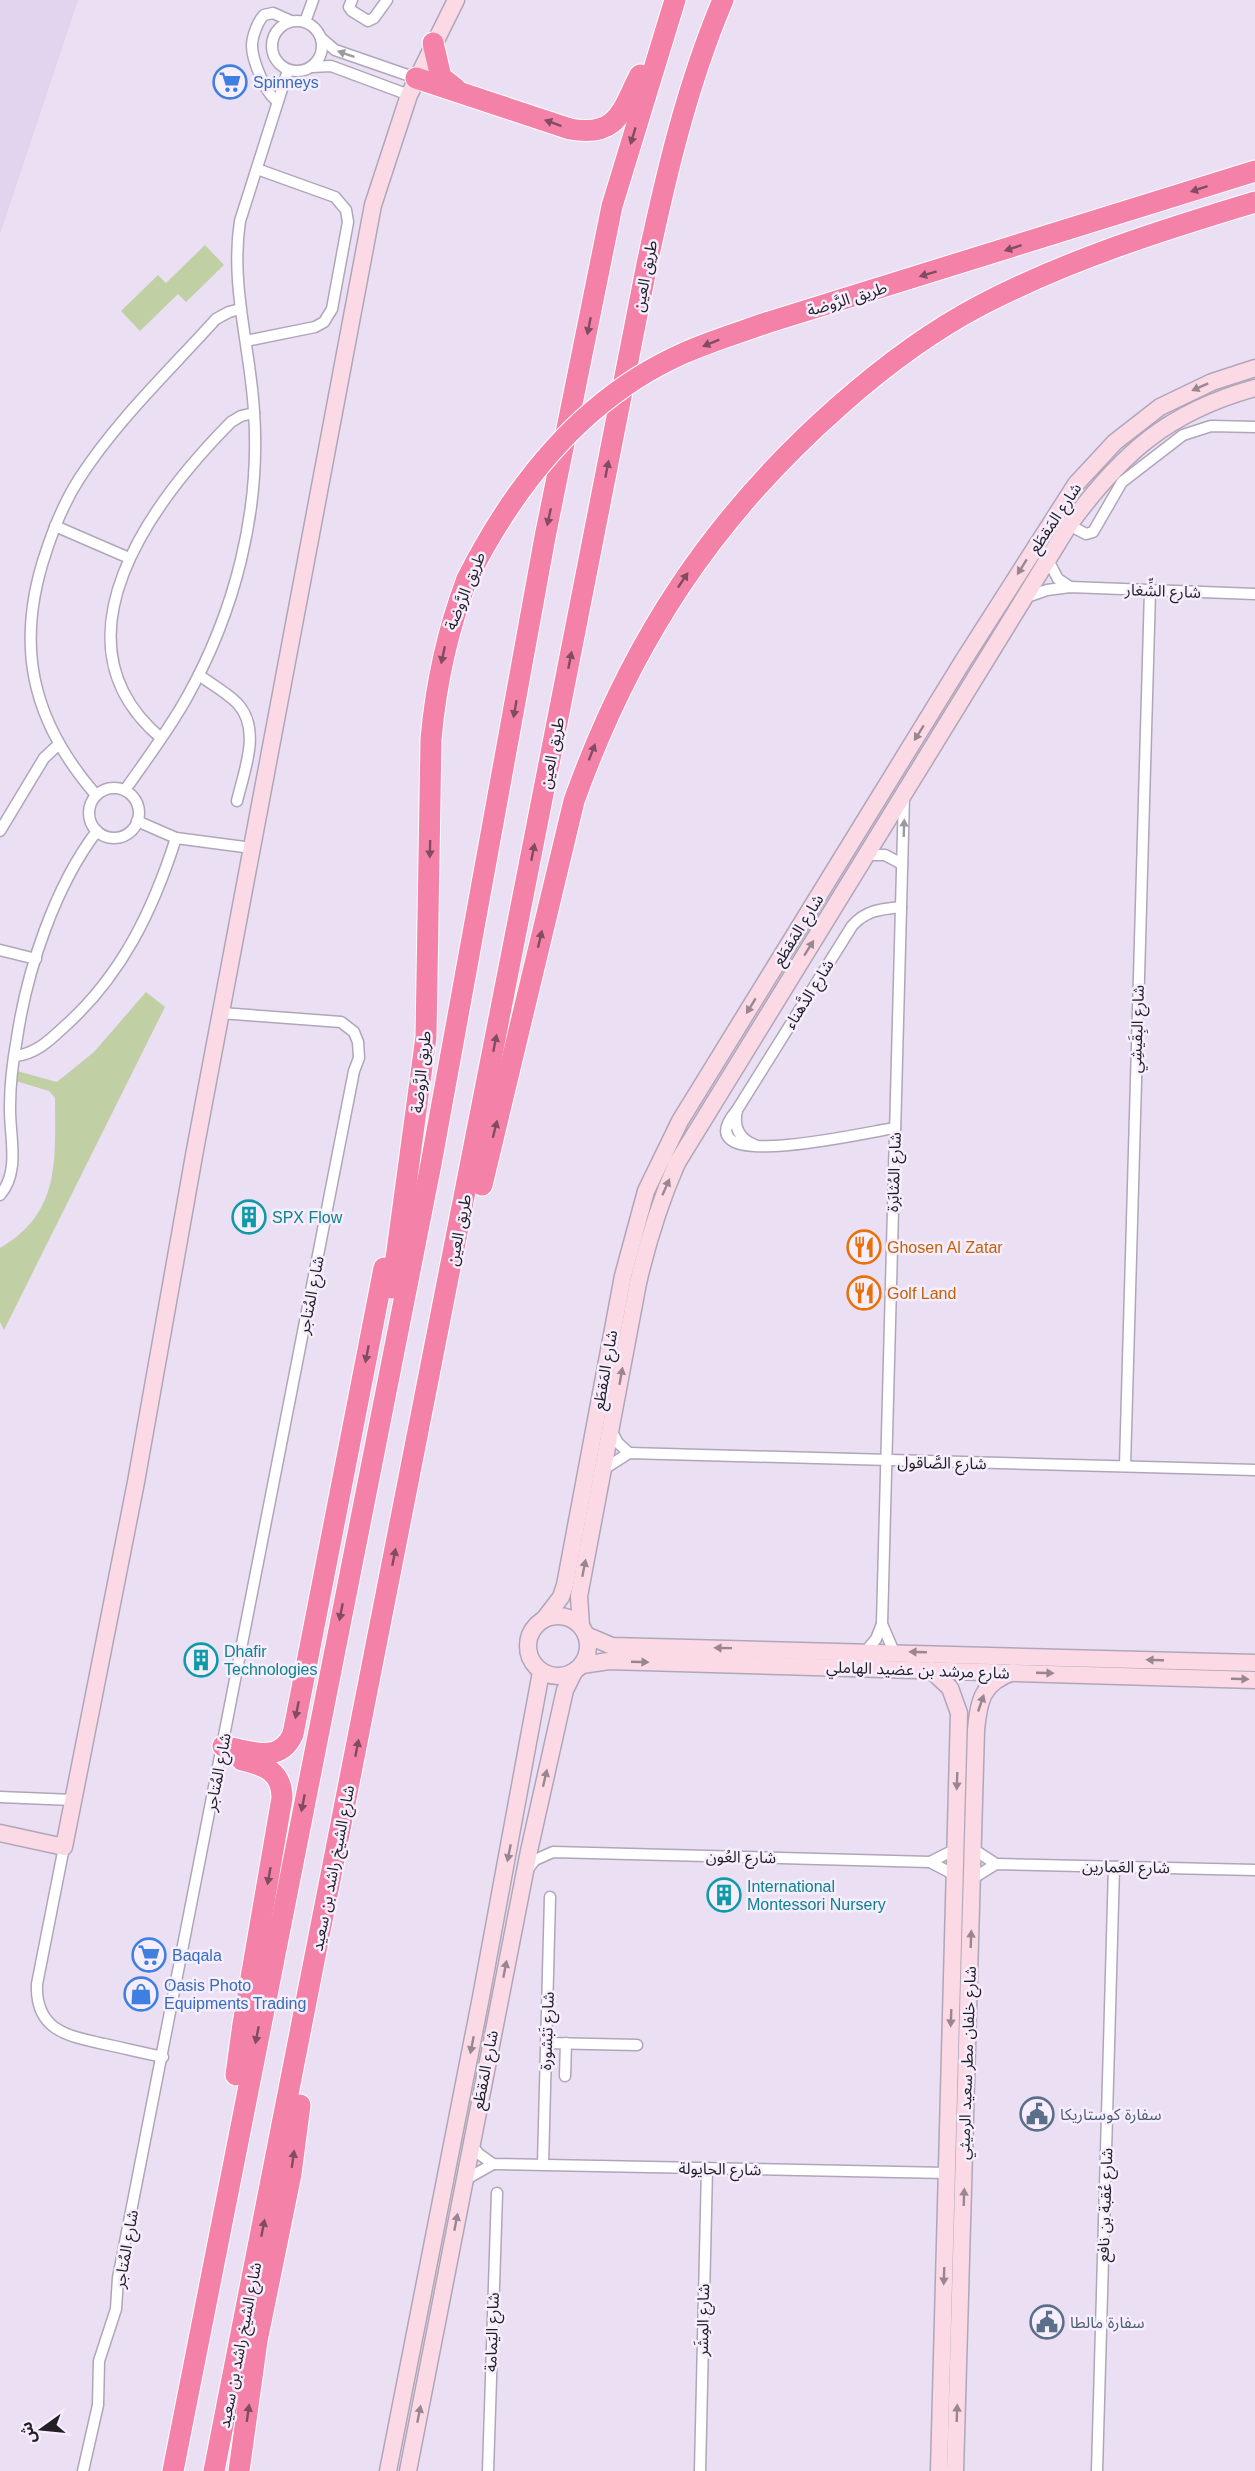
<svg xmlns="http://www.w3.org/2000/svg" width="1255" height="2471" viewBox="0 0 1255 2471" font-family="Helvetica,'Noto Sans Arabic',sans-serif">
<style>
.built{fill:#e2d3ee}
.green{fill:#c1d0a4}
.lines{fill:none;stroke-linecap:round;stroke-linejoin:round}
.street-casing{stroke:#b0a6b9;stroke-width:13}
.secondary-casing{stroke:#b0a6b9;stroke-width:19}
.highway-casing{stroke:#fff;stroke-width:23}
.street{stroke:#fff;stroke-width:10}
.secondary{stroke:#fcdae5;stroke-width:16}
.highway{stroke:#f482a8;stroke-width:21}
.highway-bridge-casing{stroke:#fff;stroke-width:23;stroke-linecap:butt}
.highway-bridge{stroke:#f482a8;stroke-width:21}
.oneway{fill:#9c9a9e}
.oneway2{fill:#814c61}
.oneway3{fill:#9a8690}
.labels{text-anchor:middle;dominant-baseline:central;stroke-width:5;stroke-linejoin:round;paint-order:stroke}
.shop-label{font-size:16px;fill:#366cbe;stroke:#f6edfd;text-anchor:start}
.street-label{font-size:16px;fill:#231f27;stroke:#f6edfd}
.culture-label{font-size:16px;fill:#0d838f;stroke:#f6edfd;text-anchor:start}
.food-label{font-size:16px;fill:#c56008;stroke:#f6edfd;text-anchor:start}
.service-label{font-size:16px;fill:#4e5e75;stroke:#f6edfd;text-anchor:start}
</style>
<rect width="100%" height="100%" fill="#eadff3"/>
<polygon class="built" points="0,0 78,0 0,234"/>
<g class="green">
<polygon points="205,245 224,265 186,302 178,294 140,331 121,311 158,275 166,283"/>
<path d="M146 992 165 1007 4 1330 0 1322V1248C61 1213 55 1160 55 1098L49 1091 16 1081 17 1071 57 1082 94 1052Z"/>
</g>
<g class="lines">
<defs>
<g id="street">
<polyline points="352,0 349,7 352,11 368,21 374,18 387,0"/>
<circle cx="297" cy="46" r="25"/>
<polyline points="305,22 313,0"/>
<polyline points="321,38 335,50 416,78"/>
<polyline points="311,67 331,66 409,95"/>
<path d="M278 101C266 96 252 59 252 46 252 36 258 21 264 15L273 13 291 21"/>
<polyline points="246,341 315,327 324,322 332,309 348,222 346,210 335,197 257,169"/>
<polyline points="1069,525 1086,534 1093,532 1122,482 1183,435 1211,426 1255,427"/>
<polyline points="55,526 129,558"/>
<polyline points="1048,560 1058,579 1070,587"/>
<polyline points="1024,598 1047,590 1070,587 1255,594"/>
<path d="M199 675C211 684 226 692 237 703 262 729 244 771 237 801"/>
<path d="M161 738C46 641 153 501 231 422L241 416 254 413"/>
<circle cx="114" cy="813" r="25"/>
<path d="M125 790C146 760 168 731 186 699 235 612 261 511 254 411 250 346 230 285 240 221L288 70"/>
<path d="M96 795C31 720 14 644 47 549 55 525 65 501 79 479 117 420 169 371 216 319L229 312 240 309"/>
<polyline points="137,821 176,838 252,848"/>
<polyline points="0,831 44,758 58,745"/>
<polyline points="866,855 885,855 902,864"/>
<polyline points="0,950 36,959"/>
<path d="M15 1056C36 1054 50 1040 65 1026 122 975 153 910 176 838"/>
<path d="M737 1110C733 1127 739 1139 755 1145"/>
<path d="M895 1128C874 1130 679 1178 737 1110L852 926C866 910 881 909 901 907"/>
<path d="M0 1195C21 1171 9 1135 10 1106 10 1084 13 1060 17 1038 27 970 55 886 97 831"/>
<polyline points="611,1430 618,1443 629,1453"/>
<polyline points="1125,1466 1150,591"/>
<polyline points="604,1469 629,1453 1255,1470"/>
<polyline points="866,1651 876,1639 882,1624"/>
<polyline points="894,1652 882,1624 904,795"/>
<polyline points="0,1797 73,1800"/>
<path d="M64 1847 37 1984C35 2030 67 2036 104 2044 123 2048 143 2053 163 2057"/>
<polyline points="973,1849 996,1864"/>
<polyline points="930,1862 956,1849"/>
<polyline points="528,1869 535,1860 553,1852 930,1862 955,1875"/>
<polyline points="972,1879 996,1864 1255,1870"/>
<polyline points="546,2043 637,2045"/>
<polyline points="565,2076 566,2043"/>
<polyline points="471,2144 479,2154 493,2164 947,2173"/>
<polyline points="543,2164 550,1897"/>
<polyline points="463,2181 493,2164"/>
<polyline points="83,2471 98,2405 99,2361 116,2309 118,2278 354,1071 359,1058 358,1042 354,1032 341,1022 221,1013"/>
<polyline points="488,2471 497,2193"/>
<polyline points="700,2471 707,2168"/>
<polyline points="1097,2471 1114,1867"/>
</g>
<g id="secondary">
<circle cx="558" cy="1646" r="30"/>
<polyline points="545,1618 561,1597 565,1585 623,1276 646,1191 680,1121 963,661 1076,484 1115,442 1160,407 1212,382 1255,368"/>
<path d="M581 1626 579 1596 638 1283C648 1240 659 1204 677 1163L1069 525C1122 453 1168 412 1255 388"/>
<polyline points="586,1635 612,1646 1255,1663"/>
<polyline points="582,1665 609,1661 1255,1680"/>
<polyline points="931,1670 950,1688 959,1713 939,2471"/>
<polyline points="0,1833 64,1847 136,1482 195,1150 373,205 409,95 456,0"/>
<polyline points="388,2471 481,1997 541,1672"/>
<polyline points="408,2471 529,1851 565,1690 574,1672"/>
<path d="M955 2471 976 1730C979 1700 982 1683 1013 1672"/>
</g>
<g id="highway">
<polyline points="433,43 441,77 456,89"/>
<path d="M416 78 570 129C619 138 622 109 640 75"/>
<polyline points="766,323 1255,171"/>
<path d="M482 1185 574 801C631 642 712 518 839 406 883 367 931 331 983 304 1070 259 1162 230 1255 202"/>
<path d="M392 1288 426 1037 431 739C436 683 447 632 467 579"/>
<path d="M223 1746C248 1751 280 1765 293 1734L384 1268"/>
<path d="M236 2075 243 2024 282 1798C282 1772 265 1765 242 1760"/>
<polyline points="173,2471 431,1164 545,537 612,206 675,0"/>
<path d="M214 2471 647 264C666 175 687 85 723 0"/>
<polyline points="239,2471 257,2341 291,2174 300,2105"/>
</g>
</defs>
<use href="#street" class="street-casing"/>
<use href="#secondary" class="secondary-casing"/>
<use href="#highway" class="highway-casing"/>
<use href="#street" class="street"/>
<use href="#secondary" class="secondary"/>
<use href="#highway" class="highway"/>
<defs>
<path id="highway-bridge" d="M467 579C515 484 584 397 684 353 711 341 738 333 766 323"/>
</defs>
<use href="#highway-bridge" class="highway-bridge-casing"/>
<use href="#highway-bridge" class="highway-bridge"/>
</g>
<defs><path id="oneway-solid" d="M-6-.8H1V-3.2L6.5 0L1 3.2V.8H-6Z" transform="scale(1.5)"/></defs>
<g class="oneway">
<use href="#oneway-solid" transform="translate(346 54) rotate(-161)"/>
<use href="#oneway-solid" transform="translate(904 828) rotate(-88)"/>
</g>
<g class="oneway2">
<use href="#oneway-solid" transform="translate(553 123) rotate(-160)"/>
<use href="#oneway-solid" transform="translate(633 136) rotate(107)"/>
<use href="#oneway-solid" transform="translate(1199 189) rotate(162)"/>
<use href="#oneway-solid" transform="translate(1013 248) rotate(162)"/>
<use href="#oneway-solid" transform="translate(928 274) rotate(163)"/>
<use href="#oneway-solid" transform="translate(589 326) rotate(101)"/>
<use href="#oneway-solid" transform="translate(711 343) rotate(158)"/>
<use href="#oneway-solid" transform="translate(607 469) rotate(-79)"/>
<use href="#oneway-solid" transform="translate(549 517) rotate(102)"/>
<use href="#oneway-solid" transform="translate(683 580) rotate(-56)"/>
<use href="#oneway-solid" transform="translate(443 655) rotate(102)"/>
<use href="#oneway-solid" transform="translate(570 660) rotate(-79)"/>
<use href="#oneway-solid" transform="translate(515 709) rotate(100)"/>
<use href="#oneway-solid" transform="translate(592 752) rotate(-69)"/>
<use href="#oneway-solid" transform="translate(430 849) rotate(91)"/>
<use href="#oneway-solid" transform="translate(533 852) rotate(-79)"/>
<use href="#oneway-solid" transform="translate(540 939) rotate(-77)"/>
<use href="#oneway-solid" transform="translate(495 1043) rotate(-79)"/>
<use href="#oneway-solid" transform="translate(495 1129) rotate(-76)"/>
<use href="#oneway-solid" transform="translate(367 1354) rotate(101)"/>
<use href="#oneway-solid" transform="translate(394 1557) rotate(-79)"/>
<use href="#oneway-solid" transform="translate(341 1612) rotate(101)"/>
<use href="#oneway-solid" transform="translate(297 1710) rotate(101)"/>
<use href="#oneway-solid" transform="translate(357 1748) rotate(-79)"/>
<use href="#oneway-solid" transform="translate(303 1803) rotate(101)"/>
<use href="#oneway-solid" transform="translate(269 1876) rotate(100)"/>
<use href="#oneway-solid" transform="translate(257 2035) rotate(101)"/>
<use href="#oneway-solid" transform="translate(293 2159) rotate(-82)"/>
<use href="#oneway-solid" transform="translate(263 2228) rotate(-79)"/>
<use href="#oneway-solid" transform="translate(248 2413) rotate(-82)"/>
</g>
<g class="oneway3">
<use href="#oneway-solid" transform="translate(1200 387) rotate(156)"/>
<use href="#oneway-solid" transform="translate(1022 567) rotate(122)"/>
<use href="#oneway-solid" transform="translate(919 733) rotate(122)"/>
<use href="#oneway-solid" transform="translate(809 948) rotate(-58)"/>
<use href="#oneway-solid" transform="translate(751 1006) rotate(121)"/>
<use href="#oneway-solid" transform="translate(666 1187) rotate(-66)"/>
<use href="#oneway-solid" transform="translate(621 1376) rotate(-80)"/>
<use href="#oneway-solid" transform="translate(584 1568) rotate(-79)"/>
<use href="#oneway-solid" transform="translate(723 1648) rotate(-179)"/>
<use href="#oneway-solid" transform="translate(918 1652) rotate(-178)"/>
<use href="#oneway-solid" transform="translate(1155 1660) rotate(-178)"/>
<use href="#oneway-solid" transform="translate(640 1662) rotate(2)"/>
<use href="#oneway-solid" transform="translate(1045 1673) rotate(2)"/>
<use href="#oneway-solid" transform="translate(1240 1679) rotate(2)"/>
<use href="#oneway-solid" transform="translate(981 1703) rotate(-71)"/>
<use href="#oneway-solid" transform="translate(545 1778) rotate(-77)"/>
<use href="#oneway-solid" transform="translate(957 1781) rotate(92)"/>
<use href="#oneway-solid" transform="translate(509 1853) rotate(101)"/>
<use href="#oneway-solid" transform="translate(971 1939) rotate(-88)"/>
<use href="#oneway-solid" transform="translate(505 1969) rotate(-79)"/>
<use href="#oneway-solid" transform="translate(951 2018) rotate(92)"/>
<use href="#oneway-solid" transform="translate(472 2045) rotate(101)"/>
<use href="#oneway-solid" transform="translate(964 2197) rotate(-88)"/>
<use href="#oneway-solid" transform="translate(456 2222) rotate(-79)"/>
<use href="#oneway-solid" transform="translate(944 2276) rotate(92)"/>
<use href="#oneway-solid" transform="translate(957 2413) rotate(-88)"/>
<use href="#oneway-solid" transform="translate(419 2414) rotate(-79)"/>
</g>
<defs>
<symbol id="supermarket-ring" viewBox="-11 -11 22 22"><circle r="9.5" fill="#f6edfd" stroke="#3f7fe0" stroke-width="1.5"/><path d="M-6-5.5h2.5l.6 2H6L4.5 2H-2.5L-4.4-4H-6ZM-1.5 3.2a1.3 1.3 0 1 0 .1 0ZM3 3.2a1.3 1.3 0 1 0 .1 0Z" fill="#3f7fe0"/></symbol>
<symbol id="building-ring" viewBox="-11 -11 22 22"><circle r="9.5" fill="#f6edfd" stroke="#0f9aa8" stroke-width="1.5"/><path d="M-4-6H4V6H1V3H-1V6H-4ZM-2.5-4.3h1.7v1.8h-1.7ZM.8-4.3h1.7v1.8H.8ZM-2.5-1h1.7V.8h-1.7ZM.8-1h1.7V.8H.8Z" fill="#0f9aa8"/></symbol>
<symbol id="restaurant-ring" viewBox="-11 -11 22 22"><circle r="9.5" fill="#f6edfd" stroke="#e8710a" stroke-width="1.5"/><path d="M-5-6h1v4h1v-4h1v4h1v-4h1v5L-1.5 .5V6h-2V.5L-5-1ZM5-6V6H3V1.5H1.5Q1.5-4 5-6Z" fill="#e8710a"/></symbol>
<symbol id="shop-ring" viewBox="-11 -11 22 22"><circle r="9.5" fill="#f6edfd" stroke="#3f7fe0" stroke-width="1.5"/><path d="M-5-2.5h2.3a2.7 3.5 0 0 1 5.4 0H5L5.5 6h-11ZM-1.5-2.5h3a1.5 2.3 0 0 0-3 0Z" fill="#3f7fe0"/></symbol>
<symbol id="civic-ring" viewBox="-11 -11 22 22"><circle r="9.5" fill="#f6edfd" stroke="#5c6f8a" stroke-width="1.5"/><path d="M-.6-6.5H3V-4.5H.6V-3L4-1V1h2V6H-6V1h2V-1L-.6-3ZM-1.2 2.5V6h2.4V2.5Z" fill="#5c6f8a"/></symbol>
</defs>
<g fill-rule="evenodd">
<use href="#supermarket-ring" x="211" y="63" width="38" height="38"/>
<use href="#building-ring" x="230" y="1198" width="38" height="38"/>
<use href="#restaurant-ring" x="845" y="1228" width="38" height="38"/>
<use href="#restaurant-ring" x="845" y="1274" width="38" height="38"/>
<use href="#building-ring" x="182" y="1641" width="38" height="38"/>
<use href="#building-ring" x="705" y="1876" width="38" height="38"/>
<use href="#supermarket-ring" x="130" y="1936" width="38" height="38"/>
<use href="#shop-ring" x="122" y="1975" width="38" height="38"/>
<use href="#civic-ring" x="1018" y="2095" width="38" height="38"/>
<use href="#civic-ring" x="1028" y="2303" width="38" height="38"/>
</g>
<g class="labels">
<g class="shop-label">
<text x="253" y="82">Spinneys</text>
<text x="172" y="1955">Baqala</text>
<text x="164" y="1985">Oasis Photo<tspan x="164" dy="18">Equipments Trading</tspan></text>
</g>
<g class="street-label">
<text transform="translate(645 276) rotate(-79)">طريق العين</text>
<text transform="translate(847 299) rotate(-17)">طريق الرَّوضة</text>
<text transform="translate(1055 518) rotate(-56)">شارع المَقطَع</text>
<text transform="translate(465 591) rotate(-68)">طريق الرَّوضة</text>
<text transform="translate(1163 591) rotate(2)">شارع الشِّغار</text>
<text transform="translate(552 753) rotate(-79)">طريق العين</text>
<text transform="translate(798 930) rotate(-58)">شارع المَقطَع</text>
<text transform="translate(809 994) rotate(-58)">شارع الدَّهناء</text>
<text transform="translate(1137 1029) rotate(-88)">شارع البِقَيشِي</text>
<text transform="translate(421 1072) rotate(-84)">طريق الرَّوضة</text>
<text transform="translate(894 1172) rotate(-88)">شارع المُثابَرة</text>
<text transform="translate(459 1230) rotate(-79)">طريق العين</text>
<text transform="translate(311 1295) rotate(-79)">شارع المُتاجر</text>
<text transform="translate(605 1370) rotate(-80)">شارع المَقطَع</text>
<text transform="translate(942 1463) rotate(1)">شارع الصَّاقول</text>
<text transform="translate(918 1670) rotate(2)">شارع مرشد بن عضيد الهاملي</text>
<text transform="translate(218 1772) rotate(-79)">شارع المُتاجر</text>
<text transform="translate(741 1857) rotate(1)">شارع العُون</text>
<text transform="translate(1126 1867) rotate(1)">شارع العَمارين</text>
<text transform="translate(333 1868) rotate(-79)">شارع الشيخ راشد بن سعيد</text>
<text transform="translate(547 2031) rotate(-88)">شارع تَبْشورة</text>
<text transform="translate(967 2063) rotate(-88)">شارع خلفان مطر سعيد الرميثي</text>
<text transform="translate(485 2070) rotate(-79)">شارع المَقطَع</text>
<text transform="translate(720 2169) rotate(1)">شارع الحايولة</text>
<text transform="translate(1105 2205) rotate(-88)">شارع عُقبة بن نافع</text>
<text transform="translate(126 2249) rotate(-80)">شارع المُتاجر</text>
<text transform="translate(703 2320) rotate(-89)">شارع المِشَر</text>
<text transform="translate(492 2332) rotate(-88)">شارع اليَمامة</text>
<text transform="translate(240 2345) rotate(-79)">شارع الشيخ راشد بن سعيد</text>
</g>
<g class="culture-label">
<text x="272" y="1217">SPX Flow</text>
<text x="224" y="1651">Dhafir<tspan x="224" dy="18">Technologies</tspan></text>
<text x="747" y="1886">International<tspan x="747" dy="18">Montessori Nursery</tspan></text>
</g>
<g class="food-label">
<text x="887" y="1247">Ghosen Al Zatar</text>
<text x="887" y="1293">Golf Land</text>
</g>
<g class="service-label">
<text x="1060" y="2114">سفارة كوستاريكا</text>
<text x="1070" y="2322">سفارة مالطا</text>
</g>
</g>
<g transform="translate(42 2429) rotate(255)" stroke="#f6edfd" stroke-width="4.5" paint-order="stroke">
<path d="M0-4.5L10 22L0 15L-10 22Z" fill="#231f27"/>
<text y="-9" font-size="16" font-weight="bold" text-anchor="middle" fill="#231f27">ش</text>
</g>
</svg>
